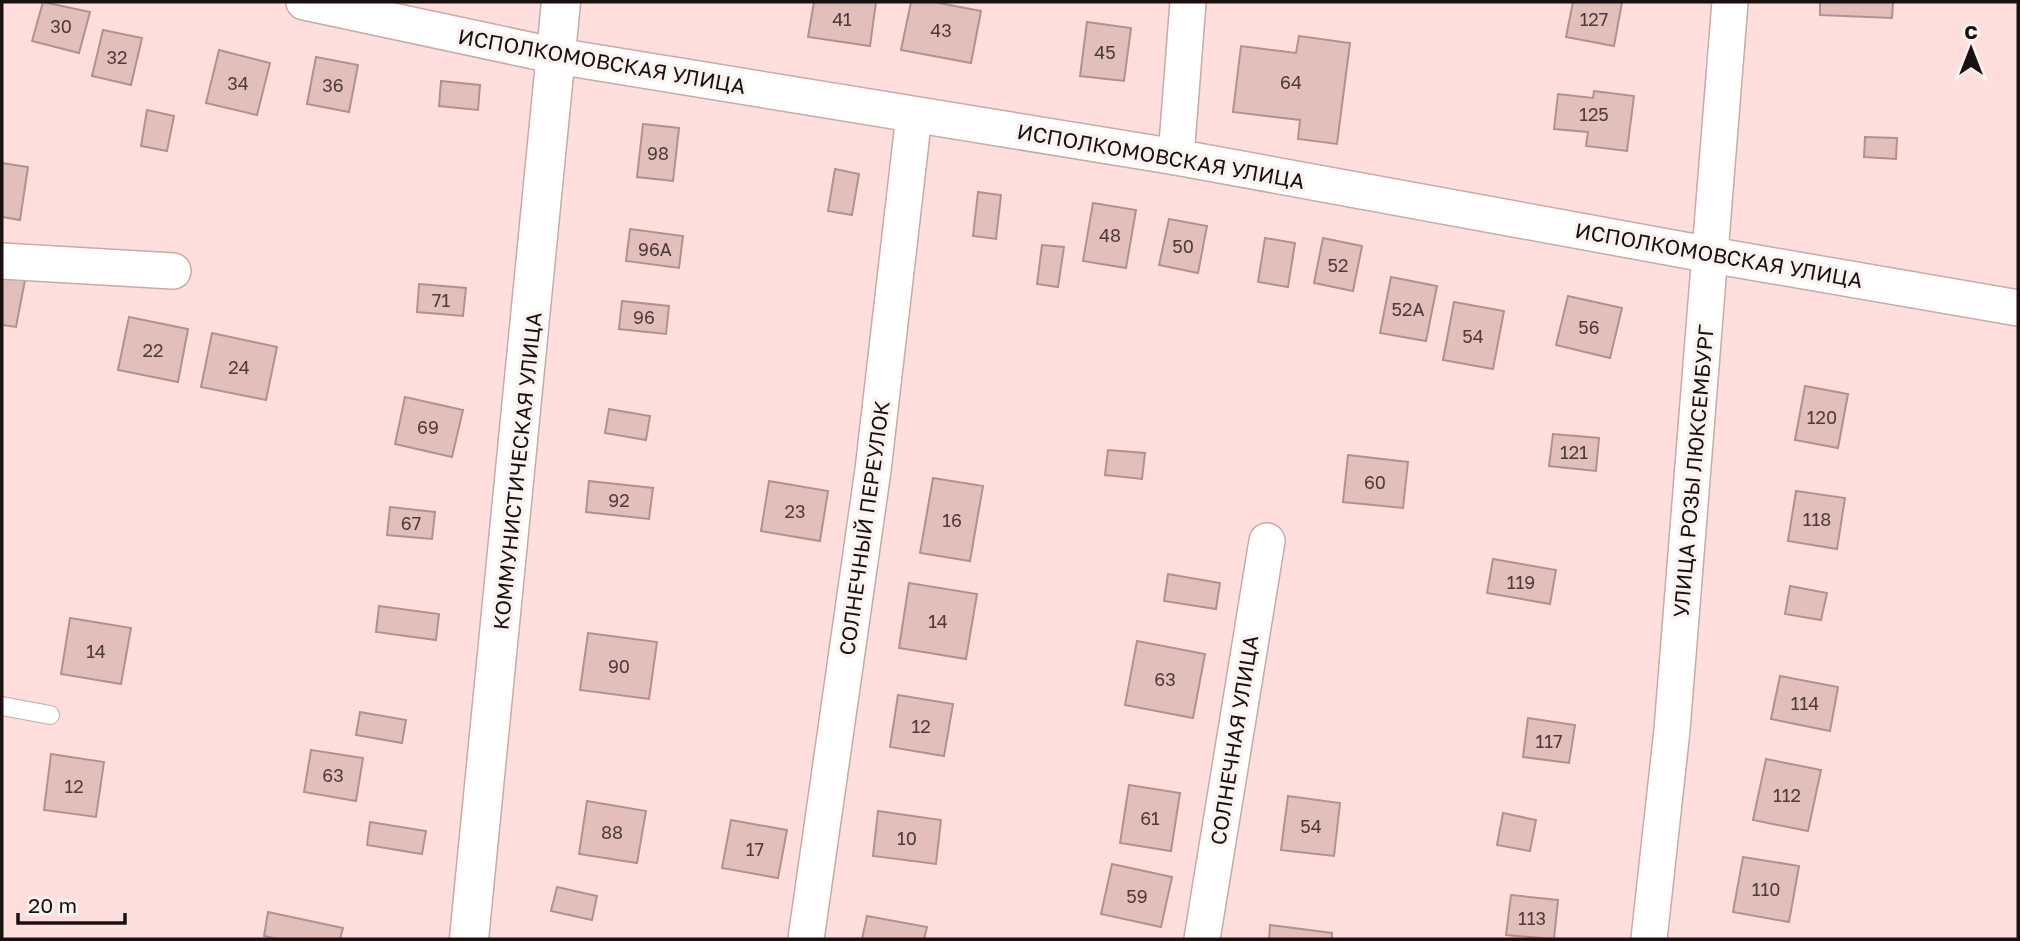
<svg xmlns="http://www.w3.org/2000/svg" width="2020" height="941" viewBox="0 0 2020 941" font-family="'Golos Text',sans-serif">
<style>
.building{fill:#e3bfbc;stroke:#b3908e;stroke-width:2}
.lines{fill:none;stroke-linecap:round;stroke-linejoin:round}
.lane-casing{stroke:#cca8a6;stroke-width:20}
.street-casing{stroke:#cca8a6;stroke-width:38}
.secondary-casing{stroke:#cca8a6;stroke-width:41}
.lane{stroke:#fff;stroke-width:18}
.street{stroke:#fff;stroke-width:35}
.secondary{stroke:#fff;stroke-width:38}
.labels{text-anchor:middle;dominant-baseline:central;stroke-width:7;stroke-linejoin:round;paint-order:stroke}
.number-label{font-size:18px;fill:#4e3b3a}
.street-label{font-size:21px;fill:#1c0f0f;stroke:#faf3f2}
</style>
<rect width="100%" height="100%" fill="#fedfdd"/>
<g class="building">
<polygon points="43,2 90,12 79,53 32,41"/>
<polygon points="814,2 876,2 870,46 808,37"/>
<polygon points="911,2 934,2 981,11 971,63 901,50"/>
<polygon points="1573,2 1622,2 1614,46 1566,37"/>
<polygon points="1820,2 1893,2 1892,18 1820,15"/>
<polygon points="1087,22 1131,28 1124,81 1080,76"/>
<polygon points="103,30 142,38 131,85 92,76"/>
<polygon points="1299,36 1350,43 1337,144 1298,139 1300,120 1233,112 1241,46 1296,53"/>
<polygon points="219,50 270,63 257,115 206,103"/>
<polygon points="316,57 358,65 349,112 307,104"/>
<polygon points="441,81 480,85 478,110 439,106"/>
<polygon points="1594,91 1634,96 1627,151 1586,146 1588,132 1554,129 1558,94 1593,98"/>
<polygon points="147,110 174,116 167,151 141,146"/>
<polygon points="643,124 679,128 673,181 637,177"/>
<polygon points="1865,137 1897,138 1896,159 1864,157"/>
<polygon points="2,163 28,167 20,220 2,217"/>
<polygon points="835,169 859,174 852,215 828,211"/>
<polygon points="978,192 1001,195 996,239 973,236"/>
<polygon points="1093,203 1136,210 1126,268 1083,261"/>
<polygon points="1169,219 1207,226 1198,273 1159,265"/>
<polygon points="630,229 683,236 679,268 626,261"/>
<polygon points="1265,238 1295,243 1288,287 1258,282"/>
<polygon points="1323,238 1362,246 1353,291 1314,283"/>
<polygon points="1042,245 1064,247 1058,287 1037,284"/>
<polygon points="2,275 25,280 16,327 2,325"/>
<polygon points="1391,277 1437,286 1426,341 1380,333"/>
<polygon points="419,284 466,288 463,316 417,312"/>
<polygon points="1568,296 1622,308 1610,358 1556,345"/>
<polygon points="622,301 669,306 666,334 619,329"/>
<polygon points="1454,302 1504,311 1493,369 1443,360"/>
<polygon points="129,317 188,329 178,382 118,370"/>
<polygon points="212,333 277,347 266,400 201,387"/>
<polygon points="1805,386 1848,394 1838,448 1795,440"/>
<polygon points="405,397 463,410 452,457 395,444"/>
<polygon points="609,409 650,416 646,440 605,433"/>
<polygon points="1553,434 1599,438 1596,471 1549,466"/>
<polygon points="1108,450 1145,453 1142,479 1105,475"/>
<polygon points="1348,455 1408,462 1403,508 1343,502"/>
<polygon points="933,478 983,486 970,561 920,553"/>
<polygon points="589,481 653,488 649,519 586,512"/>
<polygon points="769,481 828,491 820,541 761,531"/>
<polygon points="1796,491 1845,498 1837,549 1788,541"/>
<polygon points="390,507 435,512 432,539 387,535"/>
<polygon points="1493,559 1556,570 1550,604 1487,593"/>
<polygon points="1168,574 1220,583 1216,609 1164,601"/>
<polygon points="909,583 977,594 966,659 899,648"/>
<polygon points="1790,586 1827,593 1821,620 1785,614"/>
<polygon points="379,606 439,614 436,640 376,632"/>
<polygon points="70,618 131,628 121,684 61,674"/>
<polygon points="588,633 657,642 649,699 580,690"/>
<polygon points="1137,641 1205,654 1193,718 1125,705"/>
<polygon points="1780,676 1838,687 1830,731 1771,719"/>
<polygon points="898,695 953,704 944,756 890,747"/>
<polygon points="360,712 406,720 402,743 356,735"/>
<polygon points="1528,718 1575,725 1569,763 1523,757"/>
<polygon points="311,750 363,758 356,801 304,792"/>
<polygon points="51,754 104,762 96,817 44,810"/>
<polygon points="1766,759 1821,770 1808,831 1753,820"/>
<polygon points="1129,785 1180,793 1171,851 1120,843"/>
<polygon points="1288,796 1340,803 1334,856 1281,850"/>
<polygon points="587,801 646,811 637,863 579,854"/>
<polygon points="878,811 941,820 936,864 873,856"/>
<polygon points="1503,813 1536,820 1530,851 1497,845"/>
<polygon points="731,820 787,830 778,878 722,868"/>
<polygon points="370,822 426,831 422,854 367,845"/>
<polygon points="1743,857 1799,866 1789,922 1733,912"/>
<polygon points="1112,864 1172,877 1161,927 1101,914"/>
<polygon points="557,887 597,896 592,920 551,911"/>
<polygon points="1511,895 1558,900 1554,939 1506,935"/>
<polygon points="268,912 343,928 340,939 278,939 264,936"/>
<polygon points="867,916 927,927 924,939 862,939"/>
<polygon points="1270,925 1332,933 1332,939 1269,939"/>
</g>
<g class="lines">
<defs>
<polyline id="lane" points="2,706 50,715"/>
<g id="street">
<polyline points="304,2 557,56 1176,157 1711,255 2018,308"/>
<polyline points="1176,157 1188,2"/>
<polyline points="2,261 173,271"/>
<polyline points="806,939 873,470 914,115"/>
<polyline points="1202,939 1267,541"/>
<polyline points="1649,939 1672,730 1730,2"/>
</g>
<polyline id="secondary" points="469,939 561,2"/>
</defs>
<use href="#lane" class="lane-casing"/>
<use href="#street" class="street-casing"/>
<use href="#secondary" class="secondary-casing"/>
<use href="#lane" class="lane"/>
<use href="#street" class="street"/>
<use href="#secondary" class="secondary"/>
</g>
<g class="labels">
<g class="number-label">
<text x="842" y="19">41</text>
<text x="1594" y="19">127</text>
<text x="61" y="26">30</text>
<text x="941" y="30">43</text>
<text x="1105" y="52">45</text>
<text x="117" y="57">32</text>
<text x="1291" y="82">64</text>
<text x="238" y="83">34</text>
<text x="333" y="85">36</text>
<text x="1594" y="114">125</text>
<text x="658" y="153">98</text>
<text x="1110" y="235">48</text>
<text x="1183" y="246">50</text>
<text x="655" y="249">96А</text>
<text x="1338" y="265">52</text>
<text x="441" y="300">71</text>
<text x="1408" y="309">52А</text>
<text x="644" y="317">96</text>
<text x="1589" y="327">56</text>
<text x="1473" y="336">54</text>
<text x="153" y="350">22</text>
<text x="239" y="367">24</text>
<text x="1822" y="417">120</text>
<text x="428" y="427">69</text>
<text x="1574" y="452">121</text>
<text x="1375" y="482">60</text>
<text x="619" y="500">92</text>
<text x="795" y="511">23</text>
<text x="1817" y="519">118</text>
<text x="952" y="520">16</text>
<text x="411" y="523">67</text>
<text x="1521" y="582">119</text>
<text x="938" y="621">14</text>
<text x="96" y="651">14</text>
<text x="619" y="666">90</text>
<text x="1165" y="679">63</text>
<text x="1805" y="703">114</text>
<text x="921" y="726">12</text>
<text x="1549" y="741">117</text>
<text x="333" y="775">63</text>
<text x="74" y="786">12</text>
<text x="1787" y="795">112</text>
<text x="1150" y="818">61</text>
<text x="1311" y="826">54</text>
<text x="612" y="832">88</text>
<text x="907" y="838">10</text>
<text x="755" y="849">17</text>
<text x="1766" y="889">110</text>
<text x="1137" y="896">59</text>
<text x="1532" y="918">113</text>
</g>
<g class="street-label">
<text transform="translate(602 61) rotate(10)">ИСПОЛКОМОВСКАЯ УЛИЦА</text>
<text transform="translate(1161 156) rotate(10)">ИСПОЛКОМОВСКАЯ УЛИЦА</text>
<text transform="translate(1719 255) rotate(10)">ИСПОЛКОМОВСКАЯ УЛИЦА</text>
<text transform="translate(517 471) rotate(-84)">КОММУНИСТИЧЕСКАЯ УЛИЦА</text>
<text transform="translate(1693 471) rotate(-85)">УЛИЦА РОЗЫ ЛЮКСЕМБУРГ</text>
<text transform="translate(864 528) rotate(-82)">СОЛНЕЧНЫЙ ПЕРЕУЛОК</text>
<text transform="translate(1234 740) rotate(-81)">СОЛНЕЧНАЯ УЛИЦА</text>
</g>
</g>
<rect width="2020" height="941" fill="none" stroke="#1c0f0f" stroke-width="7"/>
<g transform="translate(1971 49)" stroke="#faf3f2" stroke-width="5" paint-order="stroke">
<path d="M0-5L12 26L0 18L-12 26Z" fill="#1c0f0f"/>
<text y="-10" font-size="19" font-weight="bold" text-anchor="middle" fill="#1c0f0f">С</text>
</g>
<path d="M18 913v10h107v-10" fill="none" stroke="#1c0f0f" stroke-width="3.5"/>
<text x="28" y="913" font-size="21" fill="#1c0f0f" stroke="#faf3f2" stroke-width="5" paint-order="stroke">20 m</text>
</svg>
